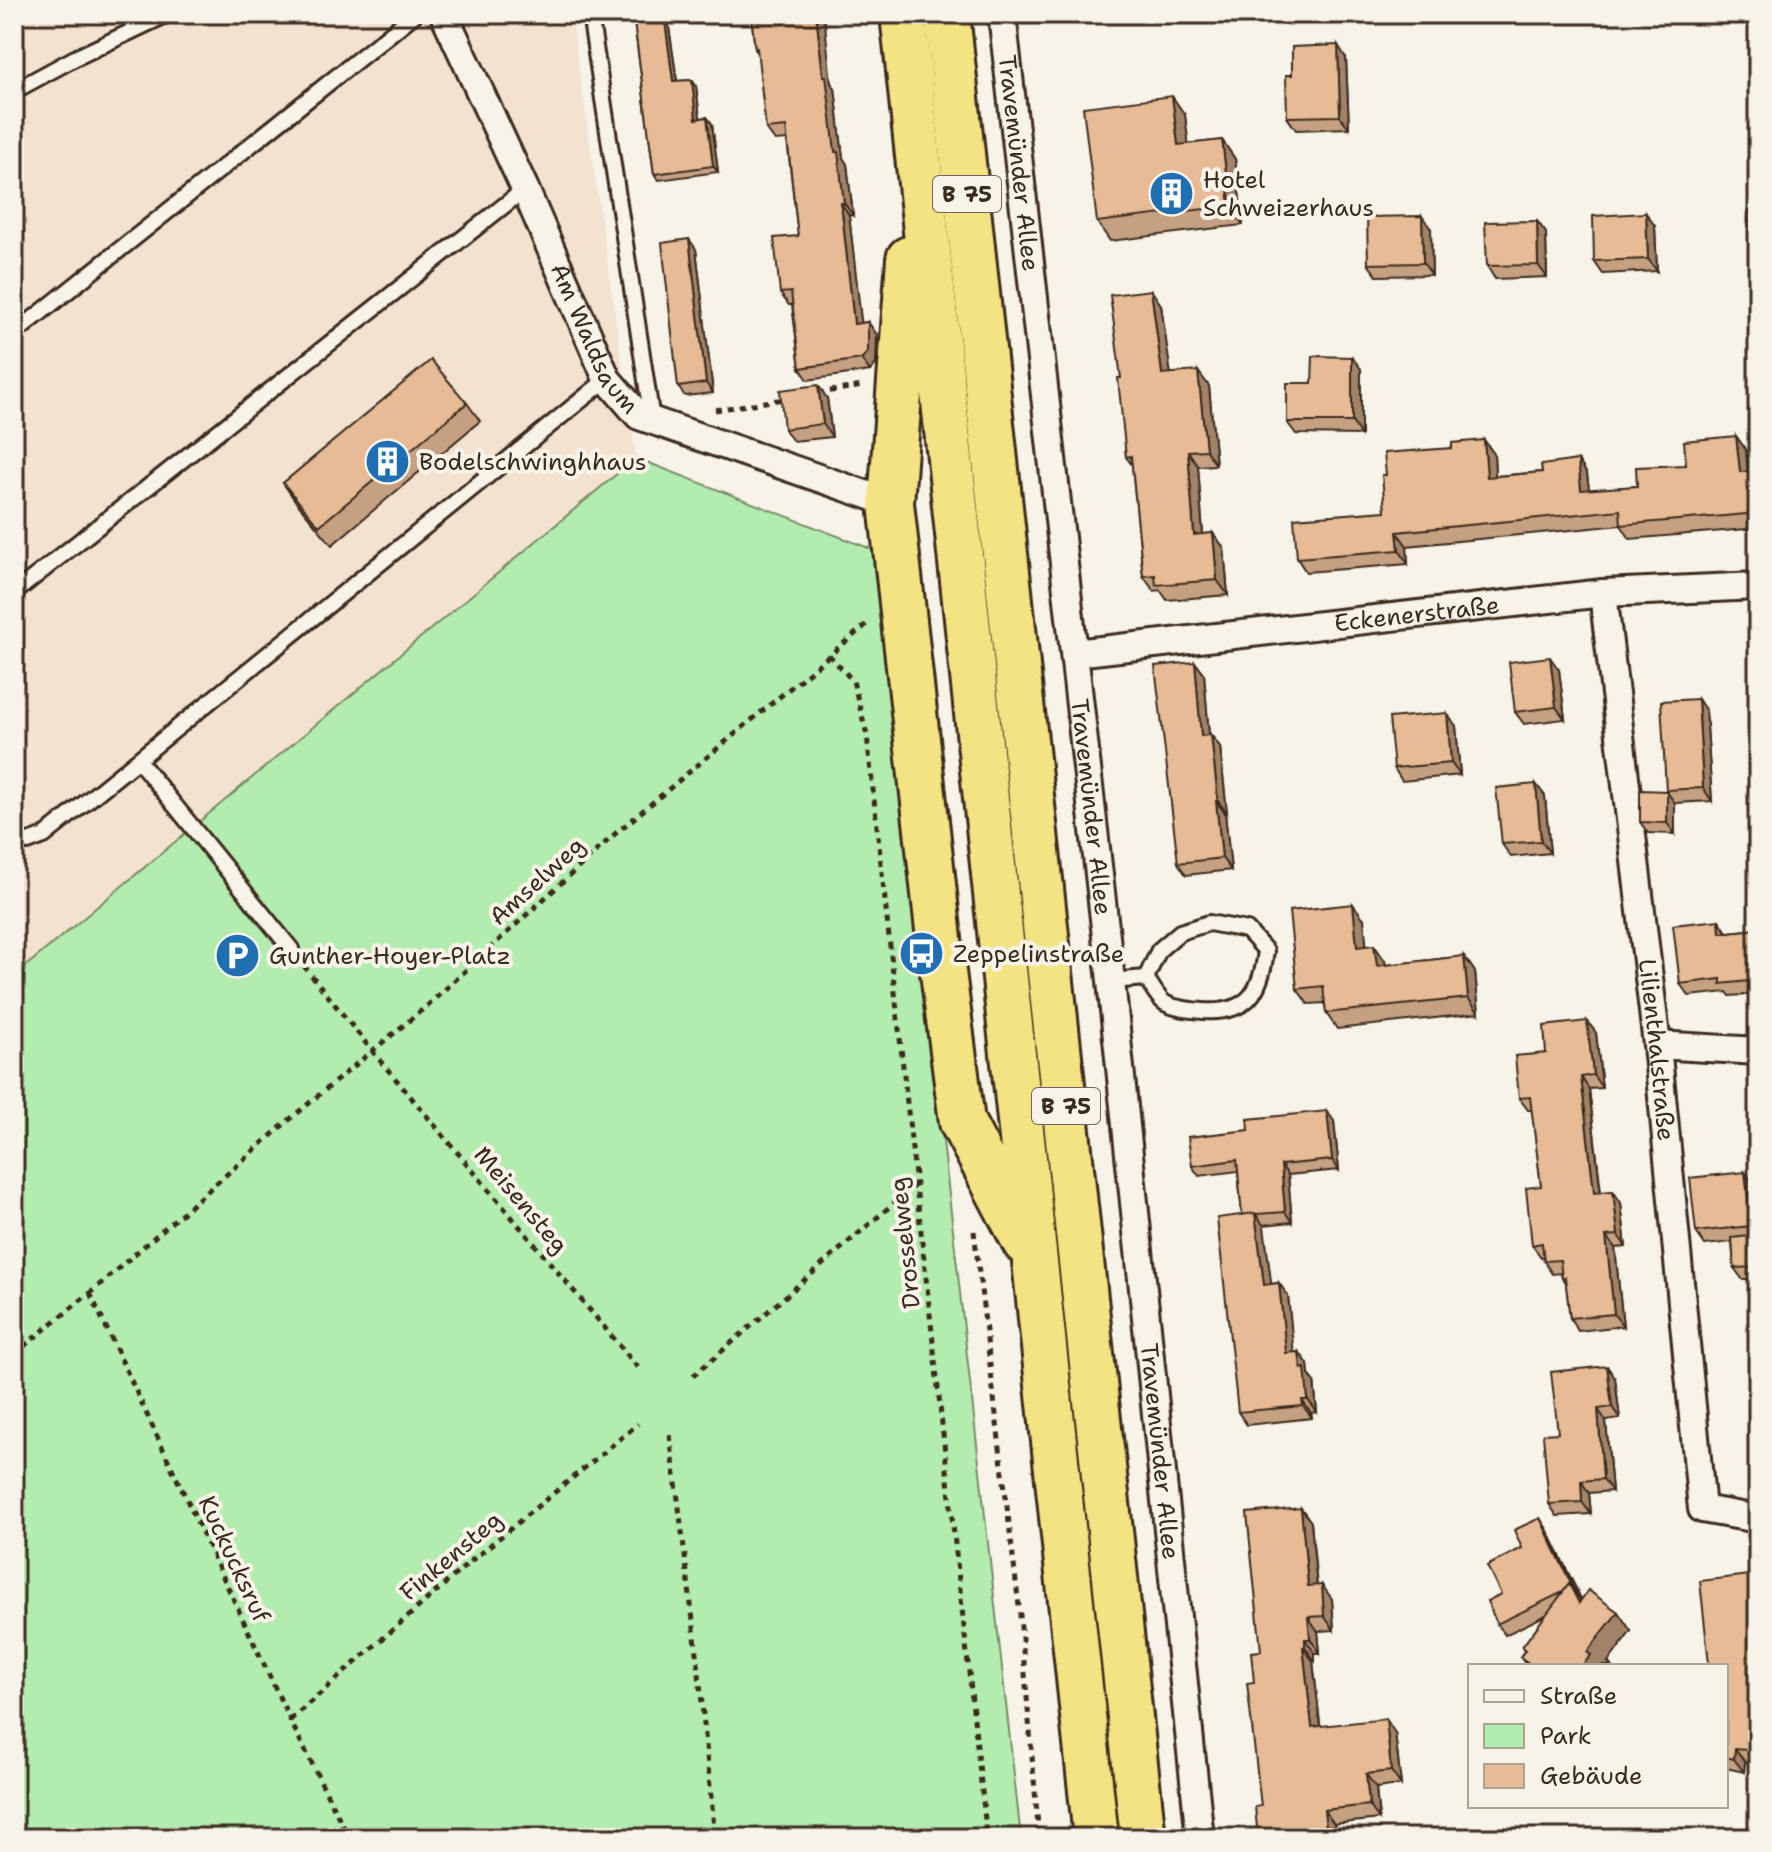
<svg xmlns="http://www.w3.org/2000/svg" width="1772" height="1852" viewBox="0 0 1772 1852" font-family="'Shantell Sans',sans-serif">
<style>
.built{fill:#f2e2cf}
.green{fill:#b3ecaf;stroke:#778b66;stroke-width:2}
.lines{fill:none;stroke-linecap:round;stroke-linejoin:round}
.service-casing{stroke:#3b2a1e;stroke-width:20}
.minor-casing{stroke:#3b2a1e;stroke-width:32}
.trunk-casing{stroke:#3b2a1e;stroke-width:50}
.path{stroke:#3b2a1e;stroke-width:5;stroke-dasharray:6 6;stroke-linecap:butt}
.service{stroke:#f7f3e8;stroke-width:14}
.minor{stroke:#f7f3e8;stroke-width:26}
.trunk{stroke:#f4e382;stroke-width:44}
.wall{fill:#c6a181;stroke:#3b2a1e;stroke-width:2}
.shaded-wall{fill:#a18369;stroke:#3b2a1e;stroke-width:2}
.building{fill:#e6bb96;stroke:#3b2a1e;stroke-width:2}
.labels{text-anchor:middle;dominant-baseline:central;stroke-width:8;stroke-linejoin:round;paint-order:stroke}
.shield{fill:#f7f3e8;stroke:#73665b;stroke-width:2}
.shield-label{font-size:22px;font-weight:bold;fill:#3b2a1e}
.street-label{font-size:24px;fill:#3b2a1e;stroke:#f7f3e8}
.poi-label{font-size:24px;fill:#3b2a1e;stroke:#f7f3e8;text-anchor:start}
</style>
<rect width="100%" height="100%" fill="#f7f3e8"/>
<filter id="ink" filterUnits="userSpaceOnUse"><feTurbulence type="fractalNoise" baseFrequency=".0125" numOctaves="2"/><feDisplacementMap in="SourceGraphic" scale="16" xChannelSelector="R" yChannelSelector="G"/><feConvolveMatrix kernelMatrix="1 2 1 2 8 2 1 2 1" color-interpolation-filters="sRGB"/></filter>
<g filter="url(#ink)">
<polygon class="built" points="14,14 571,14 636,458 14,976"/>
<polygon class="green" points="636,458 874,550 882,596 1021,1838 14,1838 14,976"/>
<g class="lines">
<defs>
<g id="service">
<polyline points="590,14 652,420"/>
<polyline points="14,91 75,58 168,14"/>
<polyline points="14,334 415,14"/>
<polyline points="14,593 525,189"/>
<polyline points="138,760 291,949"/>
<polyline points="14,835 28,842 44,836 607,379"/>
<path d="M1111 981 1146 978 1159 950 1180 932 1209 923 1247 930 1266 951C1261 992 1248 1014 1203 1011 1191 1010 1175 1009 1165 1003 1158 999 1152 986 1146 978"/>
</g>
<g id="minor">
<path id="s1" d="M444 14 525 189 607 379 639 416 891 503"/>
<path id="s2" d="M1002 14 1111 981 1200 1838"/>
<path id="s3" d="M1603 593 1657 1045 1702 1509 1758 1519"/>
<path id="s4" d="M1075 653 1603 593 1758 586"/>
<polyline points="1657,1045 1758,1051"/>
</g>
<g id="trunk">
<polyline points="903,14 1096,1838"/>
<polyline points="947,14 1143,1838"/>
<polyline points="909,259 891,503 940,948 962,1122 1025,1242"/>
</g>
</defs>
<use href="#service" class="service-casing"/>
<use href="#minor" class="minor-casing"/>
<use href="#trunk" class="trunk-casing"/>
<g class="path">
<polyline points="818,393 863,386"/>
<polyline points="715,410 784,399"/>
<polyline points="829,655 853,681 867,735 987,1838"/>
<polyline points="304,966 373,1052 641,1371"/>
<polyline points="974,1231 1020,1615 1039,1838"/>
<polyline points="90,1293 290,1720 349,1838"/>
<polyline points="14,1354 90,1293 296,1114 428,1005 616,833 867,624"/>
<polyline points="693,1376 916,1184"/>
<polyline points="670,1435 697,1653 715,1838"/>
<polyline points="290,1720 471,1561 638,1424"/>
</g>
<use href="#service" class="service"/>
<use href="#minor" class="minor"/>
<use href="#trunk" class="trunk"/>
</g>
<g class="wall">
<polygon points="633,14 667,14 677,81 692,80 696,86 700,118 707,117 712,124 718,172 659,180 654,174"/>
<polygon points="751,14 831,83 835,88 843,158 847,164 853,215 849,215 861,323 868,322 877,335 876,364 870,371 808,380 800,368 792,305 789,305 780,293 798,236 787,140 775,141 766,129 758,53 755,49"/>
<polygon points="1346,58 1349,128 1296,130 1287,117"/>
<polygon points="1185,115 1188,144 1222,140 1235,159 1243,225 1110,241 1097,222"/>
<polygon points="1758,210 1758,276 1751,267"/>
<polygon points="1537,221 1546,233 1547,277 1495,279 1487,266"/>
<polygon points="1655,226 1657,271 1603,274 1594,261"/>
<polygon points="1431,229 1432,275 1377,276 1368,264"/>
<polygon points="696,249 713,393 685,396 678,387"/>
<polygon points="1151,290 1161,305 1170,373 1209,386 1216,465 1198,466 1203,534 1213,533 1224,548 1228,595 1167,600 1160,590 1154,591 1143,576 1132,465 1126,457 1121,378"/>
<polygon points="1361,369 1361,435 1296,434 1287,422 1312,383"/>
<polygon points="827,398 832,437 793,441 784,429"/>
<polygon points="467,403 480,421 332,545 296,502 283,483"/>
<polygon points="1736,436 1746,450 1748,471 1758,471 1758,528 1630,539 1621,525 1407,546 1408,564 1306,572 1297,558 1385,511 1386,475 1452,448 1484,440 1494,454 1495,476 1542,472 1578,460 1587,474 1589,490 1637,486 1686,465"/>
<polygon points="1195,662 1204,674 1209,735 1211,735 1220,747 1227,813 1225,813 1231,870 1186,875 1178,863"/>
<polygon points="1559,670 1565,719 1524,724 1515,712"/>
<polygon points="1706,711 1712,801 1675,803 1675,834 1648,833 1640,822 1667,791"/>
<polygon points="1456,726 1460,775 1402,781 1394,768"/>
<polygon points="1536,784 1545,796 1550,853 1511,857 1502,844"/>
<polygon points="1364,919 1366,946 1374,945 1385,961 1386,965 1464,956 1475,972 1479,1013 1337,1029 1326,1013 1325,1003 1308,1004 1297,989"/>
<polygon points="1719,920 1727,932 1758,929 1758,994 1730,996 1727,992 1689,996 1680,984"/>
<polygon points="1587,1021 1596,1033 1602,1088 1589,1089 1601,1192 1613,1191 1621,1203 1626,1247 1615,1248 1623,1326 1578,1331 1570,1318 1566,1284 1562,1278 1561,1273 1552,1274 1544,1261 1543,1257 1541,1257 1532,1245 1541,1186 1532,1110 1528,1110 1519,1098 1546,1053"/>
<polygon points="1334,1121 1339,1170 1288,1175 1292,1222 1263,1225 1271,1284 1279,1283 1288,1296 1293,1352 1299,1352 1308,1364 1309,1375 1314,1381 1317,1412 1311,1413 1312,1418 1247,1425 1238,1412 1242,1215 1238,1171 1199,1176 1192,1166"/>
<polygon points="1754,1184 1758,1219 1758,1280 1743,1280 1734,1268 1732,1242 1705,1245 1696,1232"/>
<polygon points="1615,1378 1620,1419 1606,1421 1612,1491 1589,1493 1591,1514 1557,1516 1549,1504 1558,1433"/>
<polygon points="1301,1508 1311,1522 1317,1586 1332,1599 1334,1630 1318,1631 1320,1653 1315,1653 1315,1661 1313,1661 1320,1726 1395,1733 1401,1785 1376,1788 1379,1819 1334,1824 1336,1838 1258,1838 1261,1806 1254,1682 1261,1651"/>
<polygon points="1547,1529 1581,1600 1631,1631 1608,1662 1611,1666 1527,1666 1520,1657 1524,1651 1522,1647 1546,1615 1505,1635 1497,1624 1501,1594 1522,1548"/>
<polygon points="1758,1574 1758,1763 1745,1762 1744,1772 1726,1768 1726,1666 1709,1664"/>
</g>
<g class="shaded-wall">
<polygon points="664,14 667,14 678,88 673,81"/>
<polygon points="816,14 824,14 831,83 835,88 843,158 847,164 853,215 844,203 835,152 823,76"/>
<polygon points="1338,45 1346,58 1349,128 1340,116"/>
<polygon points="692,80 696,86 701,125 696,119"/>
<polygon points="1172,96 1185,115 1191,164 1178,145"/>
<polygon points="707,117 712,124 718,172 713,166"/>
<polygon points="1222,140 1235,159 1243,225 1230,206"/>
<polygon points="841,203 849,215 863,337 854,324"/>
<polygon points="1646,213 1655,226 1657,271 1648,259"/>
<polygon points="1422,216 1431,229 1432,275 1423,263"/>
<polygon points="1537,221 1546,233 1547,277 1538,265"/>
<polygon points="689,239 696,249 713,393 706,383"/>
<polygon points="1151,290 1161,305 1173,389 1162,374"/>
<polygon points="868,322 877,335 876,364 870,371 861,359"/>
<polygon points="1352,357 1361,369 1361,435 1352,422"/>
<polygon points="1198,371 1209,386 1216,465 1206,450"/>
<polygon points="818,385 827,398 832,437 823,424"/>
<polygon points="1736,436 1746,450 1749,486 1740,472"/>
<polygon points="1484,440 1494,454 1496,490 1487,477"/>
<polygon points="1188,451 1198,466 1204,550 1194,535"/>
<polygon points="1578,460 1587,474 1591,504 1581,490"/>
<polygon points="1397,532 1407,546 1408,564 1399,550"/>
<polygon points="1213,533 1224,548 1228,595 1217,580"/>
<polygon points="1550,657 1559,670 1565,719 1556,707"/>
<polygon points="1195,662 1204,674 1210,748 1201,736"/>
<polygon points="1698,699 1706,711 1712,801 1703,788"/>
<polygon points="1447,713 1456,726 1460,775 1451,763"/>
<polygon points="1211,735 1220,747 1227,813 1218,801"/>
<polygon points="1536,784 1545,796 1550,853 1541,841"/>
<polygon points="1667,792 1675,803 1675,834 1667,823"/>
<polygon points="1216,801 1225,813 1231,870 1222,858"/>
<polygon points="1353,904 1364,919 1368,963 1357,947"/>
<polygon points="1719,920 1727,933 1720,933"/>
<polygon points="1374,945 1385,961 1387,982 1377,966"/>
<polygon points="1464,956 1475,972 1479,1013 1468,998"/>
<polygon points="1587,1021 1596,1033 1602,1088 1593,1075"/>
<polygon points="1581,1077 1589,1089 1602,1205 1594,1193"/>
<polygon points="1327,1111 1334,1121 1339,1170 1332,1160"/>
<polygon points="1281,1165 1288,1175 1292,1222 1285,1212"/>
<polygon points="1745,1172 1754,1184 1758,1219 1758,1235 1751,1226"/>
<polygon points="1613,1191 1621,1203 1626,1247 1618,1235"/>
<polygon points="1255,1213 1264,1226 1273,1297 1264,1285"/>
<polygon points="1606,1236 1615,1248 1623,1326 1614,1314"/>
<polygon points="1279,1283 1288,1296 1295,1366 1286,1353"/>
<polygon points="1299,1352 1308,1364 1309,1375 1314,1381 1317,1412 1308,1400 1301,1369"/>
<polygon points="1607,1366 1615,1378 1620,1419 1612,1407"/>
<polygon points="1302,1400 1311,1413 1312,1418 1303,1406"/>
<polygon points="1598,1409 1606,1421 1612,1491 1603,1479"/>
<polygon points="1581,1481 1589,1493 1591,1514 1582,1502"/>
<polygon points="1301,1508 1311,1522 1318,1601 1308,1586"/>
<polygon points="1540,1518 1547,1529 1581,1599 1573,1588"/>
<polygon points="1569,1584 1582,1602 1579,1603"/>
<polygon points="1322,1585 1332,1599 1334,1630 1324,1616"/>
<polygon points="1618,1612 1631,1631 1608,1662 1611,1666 1582,1666 1587,1652"/>
<polygon points="1308,1617 1318,1631 1320,1653 1310,1639"/>
<polygon points="1305,1639 1315,1653 1315,1661 1305,1647"/>
<polygon points="1303,1647 1313,1661 1322,1741 1312,1727"/>
<polygon points="1386,1719 1395,1733 1401,1785 1391,1771"/>
<polygon points="1735,1748 1745,1762 1744,1772 1734,1759"/>
<polygon points="1366,1774 1376,1788 1379,1819 1369,1805"/>
<polygon points="1324,1810 1334,1824 1336,1838 1327,1838"/>
</g>
<g class="building">
<polygon points="633,14 664,14 673,81 692,80 696,119 707,117 713,166 654,174"/>
<polygon points="751,14 816,14 823,76 826,76 835,152 838,152 844,203 841,203 854,324 868,322 868,352 861,359 800,368 791,292 780,293 774,238 798,236 786,127 766,129 757,48 755,49"/>
<polygon points="1338,45 1340,116 1287,117 1286,75 1292,75 1292,47"/>
<polygon points="1172,96 1178,145 1222,140 1230,206 1097,222 1083,107"/>
<polygon points="1749,210 1758,210 1758,266 1751,267"/>
<polygon points="1646,213 1648,259 1594,261 1593,216"/>
<polygon points="1422,216 1423,263 1368,264 1367,217"/>
<polygon points="1537,221 1538,265 1487,266 1485,222"/>
<polygon points="689,239 706,383 678,387 662,243"/>
<polygon points="1151,290 1162,374 1198,371 1206,450 1188,451 1194,535 1213,533 1217,580 1156,585 1155,575 1143,576 1131,456 1126,457 1118,378 1121,378 1110,295"/>
<polygon points="1313,356 1352,357 1352,422 1287,422 1287,383 1312,383"/>
<polygon points="431,360 467,403 319,526 283,483"/>
<polygon points="818,385 823,424 784,429 780,390"/>
<polygon points="1736,436 1740,472 1758,471 1758,513 1621,525 1620,510 1397,532 1399,550 1297,558 1294,518 1385,511 1382,475 1386,475 1384,453 1452,448 1452,443 1484,440 1487,477 1542,472 1541,465 1578,460 1581,490 1637,486 1636,467 1686,465 1684,441"/>
<polygon points="1550,657 1556,707 1515,712 1509,662"/>
<polygon points="1195,662 1201,736 1211,735 1218,801 1216,801 1222,858 1178,863 1155,666"/>
<polygon points="1698,699 1703,788 1666,790 1661,701"/>
<polygon points="1447,713 1451,763 1394,768 1389,718"/>
<polygon points="1536,784 1541,841 1502,844 1496,788"/>
<polygon points="1640,790 1667,791 1667,823 1640,822"/>
<polygon points="1353,904 1357,947 1374,945 1377,966 1464,956 1468,998 1326,1013 1323,986 1297,989 1289,911"/>
<polygon points="1719,920 1720,933 1758,929 1758,980 1721,984 1721,979 1680,984 1673,925"/>
<polygon points="1587,1021 1593,1075 1581,1077 1594,1193 1613,1191 1618,1235 1606,1236 1614,1314 1570,1318 1565,1277 1562,1278 1560,1260 1544,1261 1542,1243 1532,1245 1526,1188 1541,1186 1530,1097 1519,1098 1515,1056 1546,1053 1544,1026"/>
<polygon points="1327,1111 1332,1160 1281,1165 1285,1212 1242,1215 1237,1160 1192,1166 1188,1137 1249,1130 1248,1119"/>
<polygon points="1745,1172 1751,1226 1696,1232 1690,1178"/>
<polygon points="1255,1213 1264,1285 1279,1283 1286,1353 1299,1352 1301,1369 1305,1368 1308,1400 1302,1400 1303,1406 1238,1412 1217,1218"/>
<polygon points="1758,1235 1758,1267 1734,1268 1732,1238"/>
<polygon points="1607,1366 1612,1407 1598,1409 1603,1479 1581,1481 1582,1502 1549,1504 1543,1434 1558,1433 1551,1372"/>
<polygon points="1751,1382 1758,1382 1758,1422 1757,1423"/>
<polygon points="1301,1508 1308,1586 1322,1585 1324,1616 1308,1617 1310,1639 1305,1639 1305,1647 1303,1647 1312,1727 1386,1719 1391,1771 1366,1774 1369,1805 1324,1810 1327,1838 1258,1838 1255,1807 1261,1806 1247,1683 1254,1682 1251,1652 1261,1651 1247,1513"/>
<polygon points="1540,1518 1573,1588 1569,1584 1563,1592 1497,1624 1487,1601 1501,1594 1487,1566 1522,1548 1514,1530"/>
<polygon points="1758,1574 1758,1750 1735,1748 1734,1759 1726,1757 1726,1666 1693,1666 1709,1664 1700,1581"/>
<polygon points="1569,1584 1579,1603 1588,1590 1618,1612 1587,1652 1591,1655 1582,1666 1533,1666 1520,1657 1525,1650 1522,1647"/>
</g>
</g>
<defs>
<symbol id="building-disc" viewBox="-11 -11 22 22"><circle r="9.5" fill="#1f6fb2" stroke="#f7f3e8"/><path d="M-4-6H4V6H1V3H-1V6H-4ZM-2.5-4.3h1.7v1.8h-1.7ZM.8-4.3h1.7v1.8H.8ZM-2.5-1h1.7V.8h-1.7ZM.8-1h1.7V.8H.8Z" fill="#fff"/></symbol>
<symbol id="bus-disc" viewBox="-11 -11 22 22"><circle r="9.5" fill="#1f6fb2" stroke="#f7f3e8"/><path d="M-5-6H5V4H4V6H2V4H-2V6H-4V4H-5ZM-3.5-4V0h7V-4ZM-3.5 1.2v1.5H-2V1.2ZM2 1.2v1.5H3.5V1.2Z" fill="#fff"/></symbol>
<symbol id="parking-disc" viewBox="-11 -11 22 22"><circle r="9.5" fill="#1f6fb2" stroke="#f7f3e8"/><path d="M-3.5-5.5H1a3.5 3.5 0 0 1 0 7H-1V5.5H-3.5ZM-1-3.4V-.6H.8a1.4 1.4 0 0 0 0-2.8Z" fill="#fff"/></symbol>
</defs>
<g fill-rule="evenodd">
<use href="#building-disc" x="1146" y="168" width="51" height="51"/>
<use href="#building-disc" x="362" y="436" width="51" height="51"/>
<use href="#bus-disc" x="896" y="928" width="51" height="51"/>
<use href="#parking-disc" x="212" y="930" width="51" height="51"/>
</g>
<g class="labels">
<g class="shield">
<rect x="933" y="176" width="68" height="36" rx="6"/>
<rect x="1032" y="1088" width="68" height="36" rx="6"/>
</g>
<g class="shield-label">
<text x="967" y="194">B 75</text>
<text x="1066" y="1106">B 75</text>
</g>
<g class="street-label">
<text stroke="none"><textPath href="#s2" startOffset="150">Travemünder Allee</textPath></text>
<text stroke="none"><textPath href="#s1" startOffset="358">Am Waldsaum</textPath></text>
<text stroke="none"><textPath href="#s4" startOffset="344">Eckenerstraße</textPath></text>
<text stroke="none"><textPath href="#s2" startOffset="798">Travemünder Allee</textPath></text>
<text transform="translate(537 881) rotate(-42)">Amselweg</text>
<text stroke="none"><textPath href="#s3" startOffset="460">Lilienthalstraße</textPath></text>
<text transform="translate(521 1200) rotate(50)">Meisensteg</text>
<text transform="translate(905 1243) rotate(-96)">Drosselweg</text>
<text stroke="none"><textPath href="#s2" startOffset="1446">Travemünder Allee</textPath></text>
<text transform="translate(451 1556) rotate(-40)">Finkensteg</text>
<text transform="translate(234 1559) rotate(65)">Kuckucksruf</text>
</g>
<g class="poi-label">
<text x="1203" y="180">Hotel<tspan x="1203" dy="28">Schweizerhaus</tspan></text>
<text x="419" y="462">Bodelschwinghhaus</text>
<text x="953" y="954">Zeppelinstraße</text>
<text x="269" y="956">Gunther-Hoyer-Platz</text>
</g>
</g>
<rect width="1772" height="1852" fill="none" stroke="#f7f3e8" stroke-width="48"/>
<rect x="24" y="24" width="1724" height="1804" fill="none" stroke="#3b2a1e" stroke-width="3" filter="url(#ink)"/>
<rect x="1468" y="1664" width="260" height="144" fill="#f7f3e8" stroke="#aca397" stroke-width="2"/>
<rect x="1484" y="1690" width="40" height="12" fill="#f7f3e8" stroke="#aca397" stroke-width="2"/>
<text x="1540" y="1704" font-size="24" fill="#3b2a1e">Straße</text>
<rect x="1484" y="1724" width="40" height="24" fill="#b3ecaf" stroke="#aca397" stroke-width="2"/>
<text x="1540" y="1744" font-size="24" fill="#3b2a1e">Park</text>
<rect x="1484" y="1764" width="40" height="24" fill="#e6bb96" stroke="#aca397" stroke-width="2"/>
<text x="1540" y="1784" font-size="24" fill="#3b2a1e">Gebäude</text>
</svg>
